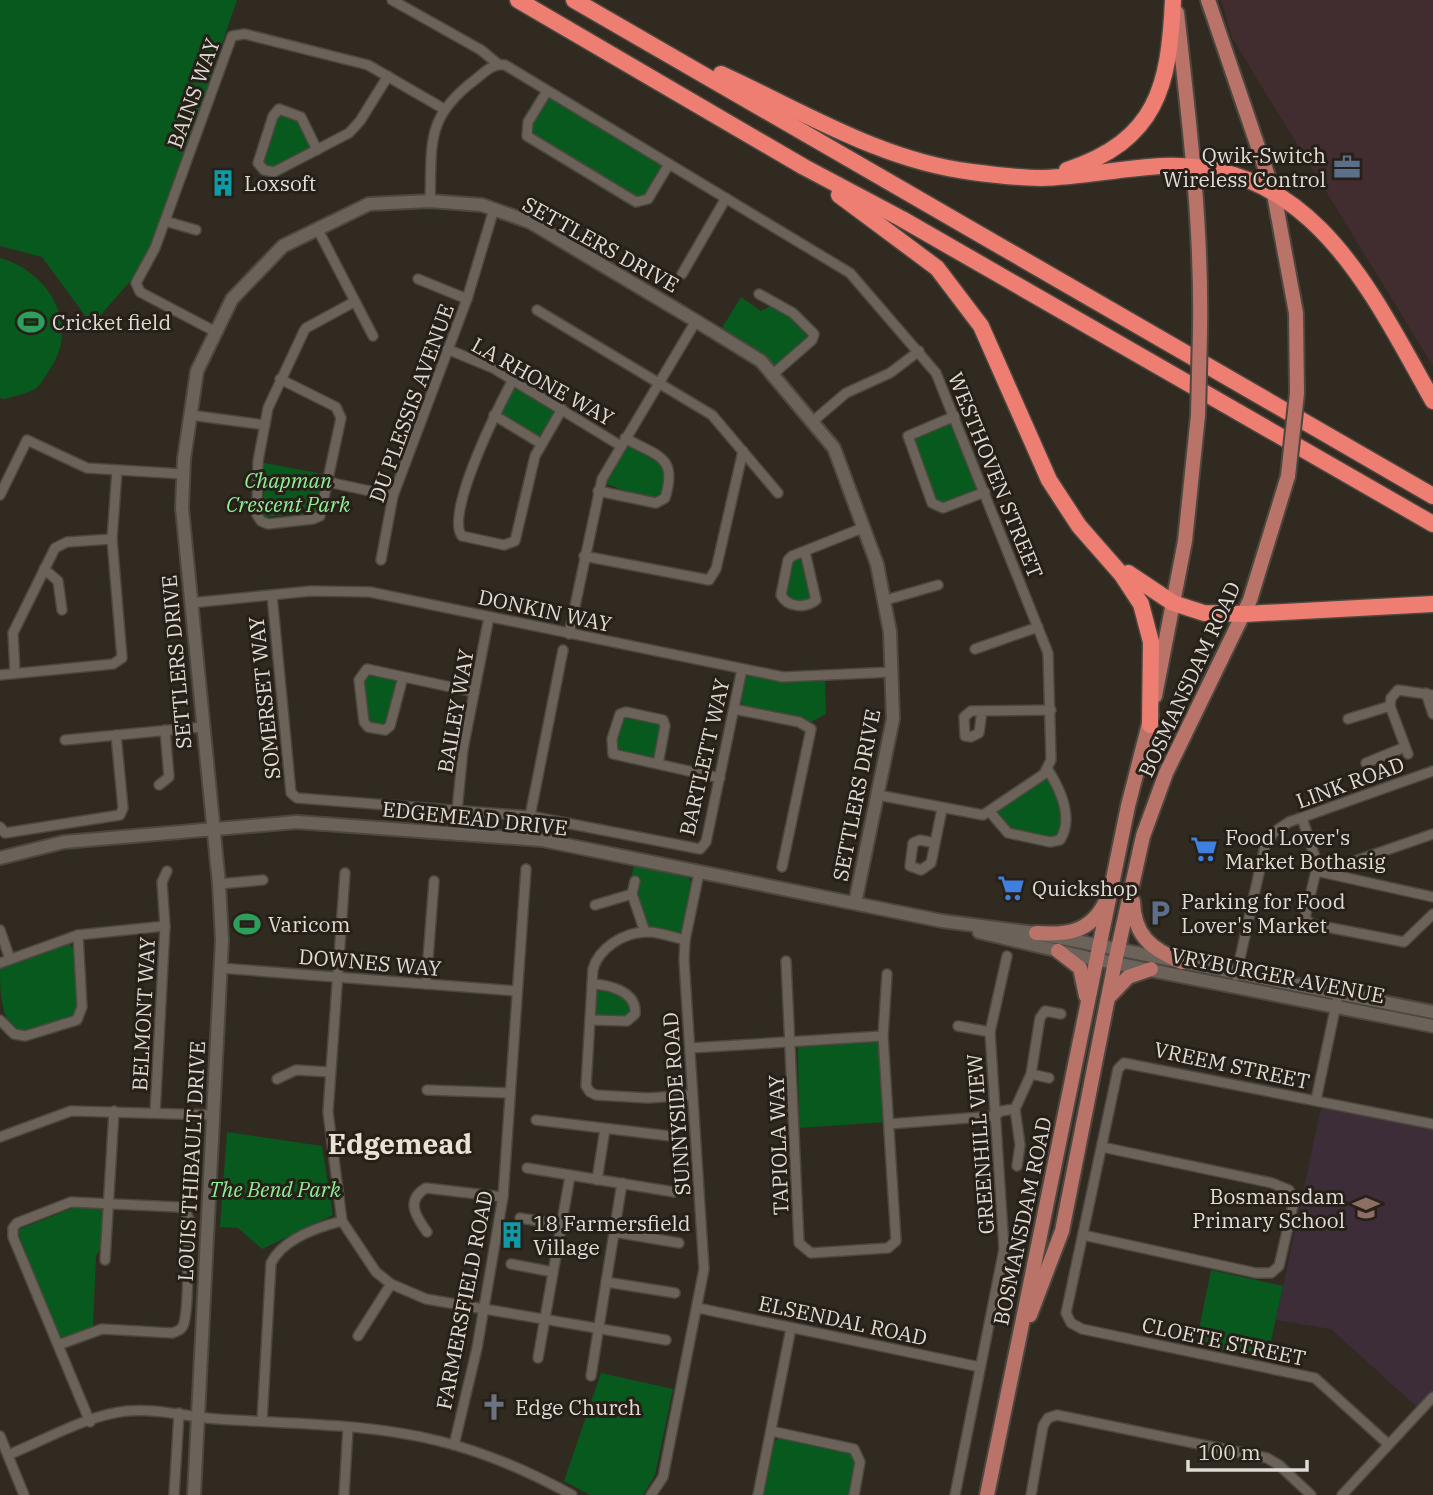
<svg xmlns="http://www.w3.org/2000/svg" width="1433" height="1495" viewBox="0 0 1433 1495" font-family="'IBM Plex Serif',serif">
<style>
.industrial{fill:#412d2f}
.education{fill:#3d2d39}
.green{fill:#08591d}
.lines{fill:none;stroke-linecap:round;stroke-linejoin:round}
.street-casing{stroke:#4c473f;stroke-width:12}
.secondary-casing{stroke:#4c473f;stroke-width:16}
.primary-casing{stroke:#4c473f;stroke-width:18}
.highway-casing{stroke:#4c473f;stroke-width:19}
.street{stroke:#6b6359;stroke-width:9}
.secondary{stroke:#6b6359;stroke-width:12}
.primary{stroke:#ba7368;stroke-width:14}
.highway{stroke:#ee7e72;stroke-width:16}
.primary-bridge-casing{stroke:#4c473f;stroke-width:18;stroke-linecap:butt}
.primary-bridge{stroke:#ba7368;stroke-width:14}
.labels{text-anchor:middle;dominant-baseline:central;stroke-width:6;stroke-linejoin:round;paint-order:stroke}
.street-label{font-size:21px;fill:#dfdbd5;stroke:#272018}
.poi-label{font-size:21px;fill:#dfdbd5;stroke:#272018;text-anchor:start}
.park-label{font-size:21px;font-style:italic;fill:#8eef97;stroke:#272018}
.district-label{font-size:28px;font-weight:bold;fill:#e9e1d4;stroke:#272018}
</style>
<rect width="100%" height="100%" fill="#312a21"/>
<polygon class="industrial" points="1221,0 1433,0 1433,366 1232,38"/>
<polygon class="education" points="1325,1107 1433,1129 1433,1390 1417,1407 1331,1329 1276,1320 1320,1112"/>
<g class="green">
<polygon points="0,0 237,0 154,243 133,278 92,325 42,257 0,246"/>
<polygon points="552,98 661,163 662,169 646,196 638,199 530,133 530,125 547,99"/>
<polygon points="279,113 298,117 312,143 311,150 274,169 265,168 261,157"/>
<path d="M0 258C50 272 82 327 48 372 45 377 40 386 35 389 27 394 13 396 4 399L0 398Z"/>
<polygon points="741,297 761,311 772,305 792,317 810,334 809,338 773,367 720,331"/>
<polygon points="519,388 553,409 553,417 539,436 502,415 501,411 511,391"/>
<path d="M949 422 978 485C972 498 948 506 936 503L912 438Z"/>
<polygon points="630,446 668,469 663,496 659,501 625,494 620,489 605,483 624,449"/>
<polygon points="264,463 324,474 315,512 264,517"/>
<polygon points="800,558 812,599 805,604 785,598 790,561"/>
<polygon points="368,673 393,678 397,683 387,725 373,726 366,720 362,682"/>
<polygon points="748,676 825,681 826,714 811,722 745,708 739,699 742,683"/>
<path d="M625 715 660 723 662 729 653 759 617 751C614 740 616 723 625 715Z"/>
<polygon points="1049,778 1060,797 1060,834 1054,839 1008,830 997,814 998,810 1044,779"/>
<polygon points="634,865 689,878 692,887 681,931 676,934 647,926 636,897 638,880 631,878"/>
<path d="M68 943 75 950 79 1008 76 1015 22 1033C0 1026 0 990 0 966Z"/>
<polygon points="601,988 630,1002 631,1013 626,1018 598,1016 595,1010 596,993"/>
<polygon points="875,1041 880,1046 886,1122 799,1128 798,1047"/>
<polygon points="227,1132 322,1146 333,1215 262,1249 238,1228 220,1227"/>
<polygon points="78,1206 102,1209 103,1244 96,1256 93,1327 65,1338 58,1335 17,1230"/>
<polygon points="1211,1270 1283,1286 1267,1359 1196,1344"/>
<polygon points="601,1373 673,1389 655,1475 643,1495 590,1495 564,1481"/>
<polygon points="779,1438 850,1451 857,1461 850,1495 762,1495 773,1443"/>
</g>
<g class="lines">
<defs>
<g id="street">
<polyline points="392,0 481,50 498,64"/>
<polyline points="547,91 528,122 527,136 636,202 648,199 669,164"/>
<polyline points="317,150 301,117 279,109 273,116 258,163 264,170 274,172 349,133 360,121 388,76"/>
<path d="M430 201C432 143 425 117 476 79 485 72 492 63 505 65L850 273 936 373 1048 653 1051 760 1044 774 983 815 878 795"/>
<polyline points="165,221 196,230"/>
<polyline points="317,228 373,336"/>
<polyline points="682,274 726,198"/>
<polyline points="418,279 467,299"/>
<polyline points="759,294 793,313 814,334 812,340 772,375"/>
<polyline points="537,310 712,415 778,493"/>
<polyline points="216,332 140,292 136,283 155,248 232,36 245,34 368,65 444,109"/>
<polyline points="447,349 493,368 621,446"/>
<polyline points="280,379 336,407 341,418 320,516 313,519 268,524 261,521 257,515 258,461 268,408 304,331 306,328 354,302"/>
<path d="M513 380C500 403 444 515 462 536L504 545 515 541 535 456 562 409"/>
<polyline points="190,415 265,425"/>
<polyline points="494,415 540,443"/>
<polyline points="955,416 908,436 932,503 943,508 985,492"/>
<polyline points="812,422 846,393 890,373 919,351"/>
<polyline points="328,482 393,496"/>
<path d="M598 491 656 503 665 498C678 456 658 457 625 438"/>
<polyline points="0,495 27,440 87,468 183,474"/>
<path d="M805 552 816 600C805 609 787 607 781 595L788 560 792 556 865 527"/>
<polyline points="584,556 709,580 716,569 743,451"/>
<polyline points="381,560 393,496 467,299 494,209"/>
<polyline points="44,569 58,581 62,610"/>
<polyline points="272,595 291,793 297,798 530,816 700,849 706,842 742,669"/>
<polyline points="886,600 938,585"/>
<polyline points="190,603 311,591 370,592 783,677 892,672"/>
<polyline points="569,634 602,479 696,321"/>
<polyline points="975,649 1038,627"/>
<polyline points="15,673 13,633 55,548 67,542 112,539"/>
<polyline points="0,675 113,664 122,658 112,539 117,471"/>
<polyline points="403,677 390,726 385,730 368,727 364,722 359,680 367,669 474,692"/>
<polyline points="1426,693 1433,714"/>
<polyline points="734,709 799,722 811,729 782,867"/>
<polyline points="982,711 979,733 971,737 965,736 964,717 971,711 1051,710"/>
<polyline points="1348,719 1390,706"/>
<polyline points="65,740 202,727"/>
<polyline points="1408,754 1390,706 1391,698 1398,690 1433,695"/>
<polyline points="1366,763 1405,747"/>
<polyline points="658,764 665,726 663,720 626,712 620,714 612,739 613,754 720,778"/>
<polyline points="159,785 169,777 165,730"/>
<polyline points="457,811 463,749 489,617"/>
<path d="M990 812 1008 833 1050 842 1060 840C1074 818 1060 789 1048 770"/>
<polyline points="530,816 563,650"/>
<polyline points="1302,818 1315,857 1316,871 1433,897"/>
<polyline points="0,827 5,833 120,815 123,808 116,735"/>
<polyline points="935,843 920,840 913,843 910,866 921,870 931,863 942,809"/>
<polyline points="1316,871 1305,918 1311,924 1404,942 1433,914"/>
<polyline points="1326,871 1433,834"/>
<polyline points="345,873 328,1112 342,1221 376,1272 391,1284 426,1299 666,1340"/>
<polyline points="635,881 632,894 645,932"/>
<polyline points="219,884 263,880"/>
<polyline points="595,905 632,894"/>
<polyline points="0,930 10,959"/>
<path d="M685 940C673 937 657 931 645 932 623 933 599 948 593 969L586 1086 590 1092 596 1095 648 1098 692 1095"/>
<polyline points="786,961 799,1243 811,1253 888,1248 896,1241 883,1036 887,974"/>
<polyline points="0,963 78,935 165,926"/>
<polyline points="220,968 516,991"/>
<polyline points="1236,976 1265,846 1274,832 1289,822 1433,771"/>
<polyline points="426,984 434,881"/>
<polyline points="0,1020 14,1034 25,1036 77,1020 82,1007 78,935"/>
<path d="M590 1020 627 1021 635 1014C637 992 611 985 592 984"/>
<polyline points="958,1026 990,1032"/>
<polyline points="690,1048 883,1036"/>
<polyline points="1031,1074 1049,1078"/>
<polyline points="277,1079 296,1070 330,1072"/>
<polyline points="427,1090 510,1093"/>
<polyline points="1316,1100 1338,995"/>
<polyline points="155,1113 165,926 162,882 167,871"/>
<polyline points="536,1120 670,1136"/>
<polyline points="889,1124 995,1116 1001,1111 1015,1109"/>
<polyline points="0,1137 71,1111 213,1115"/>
<polyline points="1017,1166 1020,1145 1015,1109 1031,1074 1040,1018 1045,1011 1061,1014"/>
<polyline points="527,1168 674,1192"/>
<polyline points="597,1180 605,1129"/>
<polyline points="520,1218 562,1225"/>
<path d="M427 1232C416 1217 405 1200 426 1188L503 1197"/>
<polyline points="614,1232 679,1243"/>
<polyline points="1083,1235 1256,1273 1271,1273 1279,1266 1294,1201 1289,1190 1272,1183 1102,1147"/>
<polyline points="105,1260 114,1111"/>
<polyline points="511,1264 553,1272"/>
<polyline points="606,1282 675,1293"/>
<polyline points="698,1308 980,1367"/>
<polyline points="358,1336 391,1284"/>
<path d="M58 1345 102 1329 172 1333C178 1331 182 1330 184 1323 190 1300 187 1246 189 1219L185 1211 178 1207 71 1202 17 1223 13 1228V1237L90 1422"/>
<polyline points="538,1358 570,1176"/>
<polyline points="591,1376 622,1183"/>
<path d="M262 1421 271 1263C283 1239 318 1227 342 1221"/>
<polyline points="771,1431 854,1449 860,1462 854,1495"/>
<polyline points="0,1436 24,1495"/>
<polyline points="1388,1444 1315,1378 1082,1329 1071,1323 1066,1313 1118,1069 1124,1063 1433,1124"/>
<polyline points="454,1445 477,1348 503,1197 526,869"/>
<path d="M8 1455C45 1440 87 1415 127 1411 157 1408 188 1417 217 1419 291 1424 367 1423 439 1441 484 1452 532 1473 572 1495"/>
<polyline points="174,1495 179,1413"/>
<polyline points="344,1495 348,1428"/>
<polyline points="651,1495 663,1477 704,1269 684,960 685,940 699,873"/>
<polyline points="758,1495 791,1328"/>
<polyline points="955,1495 1004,1249 990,1032 1007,956"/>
<polyline points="1031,1495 1043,1426 1048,1418 1057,1415 1267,1458 1279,1465 1311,1495"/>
<polyline points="1342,1495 1433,1397"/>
</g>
<g id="secondary">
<polyline points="0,858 64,842 297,822 542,840 942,921 1036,933 1433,1012"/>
<polyline points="979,932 1089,958 1433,1026"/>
<polyline points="194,1495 222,940 219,884 182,508 184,459 197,371 232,299 283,246 369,204 430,201 482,205 530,222 696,321 761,361 834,448 877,564 890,632 893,719 855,903"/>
</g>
<g id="primary">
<polyline points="1208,0 1274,194 1296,313 1297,393"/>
<path d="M1177 13C1189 119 1202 225 1200 332"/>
<polyline points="1155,696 1185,541 1198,415"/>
<path d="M1133 901C1134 936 1151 949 1182 962"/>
<path d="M1036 933C1066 935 1090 933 1105 903"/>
<polyline points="1058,951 1080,968 1086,996"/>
<polyline points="1110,996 1128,977 1151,969"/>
<polyline points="1030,1315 1062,1231 1115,962 1143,836 1166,773 1250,600 1288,476"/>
<polyline points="987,1495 1128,806 1151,716"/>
</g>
<g id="highway">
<polyline points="518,0 804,167 902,219 1433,524"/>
<polyline points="574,0 1433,496"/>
<path d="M721 74C802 111 882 161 972 172 995 175 1018 178 1041 178 1081 177 1122 168 1162 166 1312 160 1371 291 1433 401"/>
<path d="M1067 170C1157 140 1169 87 1173 0"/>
<polyline points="839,195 937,268 981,326 1049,480 1079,526 1122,575 1141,604 1151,642 1150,725"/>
<polyline points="1128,573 1173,603 1204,613 1245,614 1433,604"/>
</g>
</defs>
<use href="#street" class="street-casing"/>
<use href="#secondary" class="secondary-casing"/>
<use href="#primary" class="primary-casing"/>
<use href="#highway" class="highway-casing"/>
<use href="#street" class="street"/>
<use href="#secondary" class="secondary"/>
<use href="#primary" class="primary"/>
<use href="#highway" class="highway"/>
<defs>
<g id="primary-bridge">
<polyline points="1198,415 1200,332"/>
<polyline points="1288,476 1297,393"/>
</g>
</defs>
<use href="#primary-bridge" class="primary-bridge-casing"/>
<use href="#primary-bridge" class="primary-bridge"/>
</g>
<defs>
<symbol id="office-bare" viewBox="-9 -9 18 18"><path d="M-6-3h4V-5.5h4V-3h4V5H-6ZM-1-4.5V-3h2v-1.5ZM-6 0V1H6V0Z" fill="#5c6f8a" stroke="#272018" stroke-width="2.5" paint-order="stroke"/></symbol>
<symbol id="building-bare" viewBox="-9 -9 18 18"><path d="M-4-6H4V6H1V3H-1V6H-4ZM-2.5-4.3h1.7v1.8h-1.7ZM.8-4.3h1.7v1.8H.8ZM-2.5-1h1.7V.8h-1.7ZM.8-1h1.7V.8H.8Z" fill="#0f9aa8" stroke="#272018" stroke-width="2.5" paint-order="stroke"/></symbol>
<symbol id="stadium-bare" viewBox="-9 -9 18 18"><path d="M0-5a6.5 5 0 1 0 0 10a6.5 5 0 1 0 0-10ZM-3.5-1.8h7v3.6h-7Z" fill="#2e9e5b" stroke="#272018" stroke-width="2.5" paint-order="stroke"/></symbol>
<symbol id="supermarket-bare" viewBox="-9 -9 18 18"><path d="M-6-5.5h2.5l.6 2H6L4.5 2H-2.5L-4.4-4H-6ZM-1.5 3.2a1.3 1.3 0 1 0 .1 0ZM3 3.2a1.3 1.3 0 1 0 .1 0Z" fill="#3f7fe0" stroke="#272018" stroke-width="2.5" paint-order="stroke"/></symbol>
<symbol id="parking-bare" viewBox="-9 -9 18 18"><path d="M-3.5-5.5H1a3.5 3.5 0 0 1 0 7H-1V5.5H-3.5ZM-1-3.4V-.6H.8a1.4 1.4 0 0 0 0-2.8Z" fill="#5c6f8a" stroke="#272018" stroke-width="2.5" paint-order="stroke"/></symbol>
<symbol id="school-bare" viewBox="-9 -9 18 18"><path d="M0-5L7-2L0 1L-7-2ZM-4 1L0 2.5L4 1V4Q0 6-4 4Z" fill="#8d6e63" stroke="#272018" stroke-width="2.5" paint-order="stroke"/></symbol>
<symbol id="church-bare" viewBox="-9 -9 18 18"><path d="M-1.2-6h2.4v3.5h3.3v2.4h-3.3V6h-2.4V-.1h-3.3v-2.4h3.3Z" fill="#6b7280" stroke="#272018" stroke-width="2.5" paint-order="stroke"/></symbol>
</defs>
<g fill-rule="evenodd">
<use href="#office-bare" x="1328" y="148" width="38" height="38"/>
<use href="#building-bare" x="204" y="164" width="38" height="38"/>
<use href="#stadium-bare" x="12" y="303" width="38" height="38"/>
<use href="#supermarket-bare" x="1185" y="830" width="38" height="38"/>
<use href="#supermarket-bare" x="992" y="869" width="38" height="38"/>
<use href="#parking-bare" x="1141" y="894" width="38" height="38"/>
<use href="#stadium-bare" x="228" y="905" width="38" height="38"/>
<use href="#school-bare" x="1347" y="1189" width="38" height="38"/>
<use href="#building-bare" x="493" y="1216" width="38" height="38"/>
<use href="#church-bare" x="475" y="1388" width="38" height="38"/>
</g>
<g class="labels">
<g class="street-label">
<text transform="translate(193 93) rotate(-70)">BAINS WAY</text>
<text transform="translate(601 244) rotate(29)">SETTLERS DRIVE</text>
<text transform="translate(543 381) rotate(29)">LA RHONE WAY</text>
<text transform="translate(411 403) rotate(-70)">DU PLESSIS AVENUE</text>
<text transform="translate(996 475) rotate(68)">WESTHOVEN STREET</text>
<text transform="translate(545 610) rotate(12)">DONKIN WAY</text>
<text transform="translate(176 662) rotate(-95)">SETTLERS DRIVE</text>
<text transform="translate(1189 679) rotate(-65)">BOSMANSDAM ROAD</text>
<text transform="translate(264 698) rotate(-96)">SOMERSET WAY</text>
<text transform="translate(455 711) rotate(-80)">BAILEY WAY</text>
<text transform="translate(704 757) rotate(-77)">BARTLETT WAY</text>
<text transform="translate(1350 782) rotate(-20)">LINK ROAD</text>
<text transform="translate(856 795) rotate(-79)">SETTLERS DRIVE</text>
<text transform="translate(475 818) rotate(6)">EDGEMEAD DRIVE</text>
<text transform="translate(370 962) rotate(5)">DOWNES WAY</text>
<text transform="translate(1278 975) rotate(11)">VRYBURGER AVENUE</text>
<text transform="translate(143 1014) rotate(-87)">BELMONT WAY</text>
<text transform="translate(1232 1065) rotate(12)">VREEM STREET</text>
<text transform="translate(676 1104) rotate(-94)">SUNNYSIDE ROAD</text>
<text transform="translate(980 1144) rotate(-94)">GREENHILL VIEW</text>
<text transform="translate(778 1145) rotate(-92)">TAPIOLA WAY</text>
<text transform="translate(191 1161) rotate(-87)">LOUIS THIBAULT DRIVE</text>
<text transform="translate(1022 1221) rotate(-78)">BOSMANSDAM ROAD</text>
<text transform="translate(464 1300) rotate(-79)">FARMERSFIELD ROAD</text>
<text transform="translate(843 1320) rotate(12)">ELSENDAL ROAD</text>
<text transform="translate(1224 1341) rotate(12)">CLOETE STREET</text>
</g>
<g class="poi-label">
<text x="1326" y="155" text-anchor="end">Qwik-Switch<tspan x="1326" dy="24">Wireless Control</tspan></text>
<text x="244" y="183">Loxsoft</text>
<text x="52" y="322">Cricket field</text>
<text x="1225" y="837">Food Lover's<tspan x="1225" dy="24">Market Bothasig</tspan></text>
<text x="1032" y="888">Quickshop</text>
<text x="1181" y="901">Parking for Food<tspan x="1181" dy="24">Lover's Market</tspan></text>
<text x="268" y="924">Varicom</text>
<text x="1345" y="1196" text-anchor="end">Bosmansdam<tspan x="1345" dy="24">Primary School</tspan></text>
<text x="533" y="1223">18 Farmersfield<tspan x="533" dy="24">Village</tspan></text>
<text x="515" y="1407">Edge Church</text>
</g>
<g class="park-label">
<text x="288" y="480">Chapman<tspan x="288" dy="24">Crescent Park</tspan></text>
<text x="275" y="1189">The Bend Park</text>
</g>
<g class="district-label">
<text x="400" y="1143">Edgemead</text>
</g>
</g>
<path d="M1188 1460v10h119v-10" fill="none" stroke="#dfdbd5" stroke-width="3.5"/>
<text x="1198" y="1460" font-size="21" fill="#dfdbd5" stroke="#272018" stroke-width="5" paint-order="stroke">100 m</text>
</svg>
